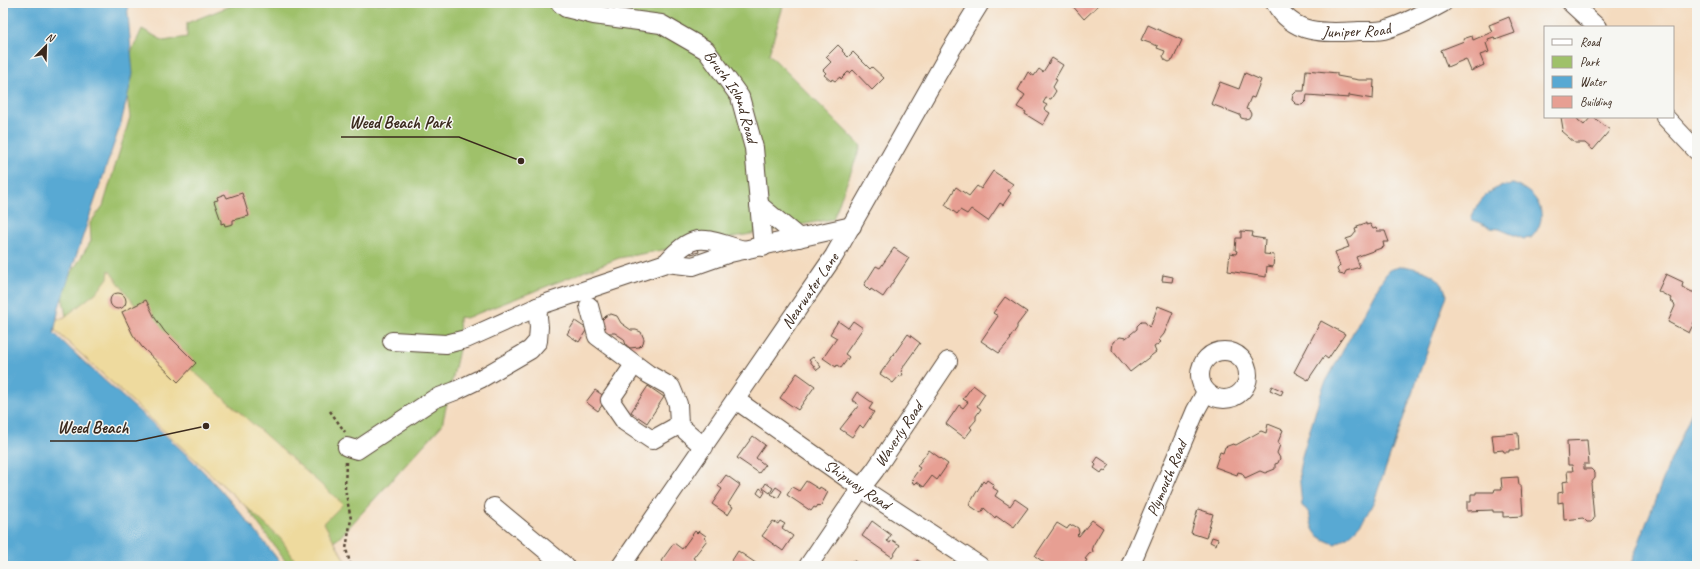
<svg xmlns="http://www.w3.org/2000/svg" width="1700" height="569" viewBox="0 0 1700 569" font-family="Caveat,sans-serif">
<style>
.green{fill:#9fc16a;stroke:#6d7644}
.sand{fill:#eeda9e;stroke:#94825e}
.water{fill:#58a9d3;stroke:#4a6a78}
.building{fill:#e79f93}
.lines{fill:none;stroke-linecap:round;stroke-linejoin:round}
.minor-casing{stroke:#574536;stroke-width:20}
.path{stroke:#574536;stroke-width:2.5;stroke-dasharray:3 3;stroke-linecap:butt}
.minor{stroke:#fff;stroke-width:18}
.labels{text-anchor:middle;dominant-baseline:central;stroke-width:3;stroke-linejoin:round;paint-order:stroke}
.street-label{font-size:16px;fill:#3b2a1e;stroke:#f6f6f2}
.leader{fill:none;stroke:#3b2a1e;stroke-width:1.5}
.callout-dot{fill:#3b2a1e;stroke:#f6f6f2;stroke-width:1.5}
.callout-label{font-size:17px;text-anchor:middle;font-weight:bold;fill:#3b2a1e;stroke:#f6f6f2;stroke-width:3;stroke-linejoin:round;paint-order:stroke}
</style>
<rect width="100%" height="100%" fill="#f6f6f2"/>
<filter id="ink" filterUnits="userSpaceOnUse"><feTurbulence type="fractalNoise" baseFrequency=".025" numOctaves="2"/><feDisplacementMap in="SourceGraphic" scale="8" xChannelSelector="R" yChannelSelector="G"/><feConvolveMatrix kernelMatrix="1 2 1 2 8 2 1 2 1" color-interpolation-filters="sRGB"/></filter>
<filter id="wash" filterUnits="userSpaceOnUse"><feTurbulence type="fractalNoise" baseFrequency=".012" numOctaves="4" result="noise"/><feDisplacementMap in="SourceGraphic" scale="16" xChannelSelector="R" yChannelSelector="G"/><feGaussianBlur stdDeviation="0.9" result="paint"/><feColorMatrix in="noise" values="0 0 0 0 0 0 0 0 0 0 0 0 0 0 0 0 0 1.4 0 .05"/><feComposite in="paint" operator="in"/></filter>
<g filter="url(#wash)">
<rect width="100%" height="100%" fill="#f4dbbf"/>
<polygon class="green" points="238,3 784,3 769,54 861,146 833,219 619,258 466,318 459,317 460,345 442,425 340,537 303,566 289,566 239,497 68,326 61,290 91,241 90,223 103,206 130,117 124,68 142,29 164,41 187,37 187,23"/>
<polygon class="sand" points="109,270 166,347 343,504 324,523 348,566 299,566 281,539 43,319 62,319 98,291 108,278"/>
<g class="water">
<path d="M3 3H127L133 74 121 123 59 307 54 333C99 378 149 418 194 462 227 495 255 530 283 566H3Z"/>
<path d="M1513 184C1538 192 1552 216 1531 238L1524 239 1499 229 1491 228 1471 219C1479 198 1490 187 1513 184Z"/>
<path d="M1403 266C1415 268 1434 272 1441 283 1444 286 1445 291 1447 295L1374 501C1364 521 1356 534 1335 544 1300 533 1319 517 1302 506L1299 471 1302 456 1323 387 1380 283 1389 270Z"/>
<polygon points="1697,404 1697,566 1630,566 1667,469 1692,412"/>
</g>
<g id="blocks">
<g class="building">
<polygon points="1070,3 1101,3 1084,19"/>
<polygon points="1509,17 1515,33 1495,40 1494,37 1488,39 1489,41 1486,43 1489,52 1480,55 1484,65 1471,71 1466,59 1447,67 1441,50 1464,41 1463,39 1472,36 1473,40 1492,32 1489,25"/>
<polygon points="1148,25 1182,40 1173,60 1169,62 1165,60 1163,56 1165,51 1157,48 1158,46 1141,40"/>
<polygon points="838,45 843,50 842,51 848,57 853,52 870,69 872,67 884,78 872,90 853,70 850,73 848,72 841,79 840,77 835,81 832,79 831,81 824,75 826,73 823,70 831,62 826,57"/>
<polygon points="1052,58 1063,65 1055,79 1057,80 1053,87 1056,91 1051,99 1046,98 1043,103 1047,105 1044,109 1050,113 1043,125 1025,114 1026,112 1017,107 1025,95 1018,90 1028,72 1034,76 1039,69 1043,72"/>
<polygon points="1306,70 1337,73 1337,76 1359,80 1374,80 1373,99 1349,95 1349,98 1307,95 1306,101 1302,105 1296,104 1292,100 1293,95 1297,91 1304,91"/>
<polygon points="1245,73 1261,80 1254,98 1251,97 1246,109 1249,110 1251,114 1249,118 1245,119 1241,118 1240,115 1211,104 1220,82 1239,89"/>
<polygon points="1561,117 1577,117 1578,120 1584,125 1591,117 1593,117 1610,130 1593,150 1585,143 1575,143 1561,131 1563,129"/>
<polygon points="993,171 1013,184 1008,191 1011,193 1003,205 1000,203 988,221 971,209 967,214 960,210 957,214 945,205 956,187 969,196 977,186 981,189"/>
<polygon points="242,193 249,216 233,220 233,224 225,226 224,223 221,224 221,221 214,201 218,200 217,197 225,194 227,198"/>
<polygon points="1366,223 1366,225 1370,224 1373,229 1376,228 1377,231 1385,231 1389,242 1383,242 1384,247 1356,257 1360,267 1346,271 1344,275 1339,274 1337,269 1340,266 1335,252 1349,247 1346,239 1352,237 1356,232 1355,229 1358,228 1357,226"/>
<polygon points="1241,231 1253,232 1252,237 1265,239 1264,254 1274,255 1273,267 1267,266 1266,277 1228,271 1230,253 1236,254 1237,251 1235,250 1236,238 1241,238"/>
<polygon points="697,245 699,252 691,254 689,247"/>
<polygon points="894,248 909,258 883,297 871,289 870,291 864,285 876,266 880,268"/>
<polygon points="1666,274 1683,282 1682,287 1692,292 1697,292 1697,316 1689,333 1668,322 1675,306 1674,303 1670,300 1671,298 1658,291"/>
<polygon points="1163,275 1173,277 1172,282 1162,281"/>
<circle cx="118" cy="301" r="8"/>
<polygon points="1005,297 1027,312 1017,325 1017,328 1010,338 1011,339 999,353 981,341 998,316 993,313"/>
<polygon points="146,300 155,318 165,332 196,363 178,382 142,347 133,335 122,312"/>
<polygon points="1158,306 1173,312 1167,327 1164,334 1159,340 1161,342 1154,347 1156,352 1130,372 1112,350 1113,342 1120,337 1126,338 1137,329 1137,326 1141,322 1145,322 1149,327 1151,325"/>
<polygon points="611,314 617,316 621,323 631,330 636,330 641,332 644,339 643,343 639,347 630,348 626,345 624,339 615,333 609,333 604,331 602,320 606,316"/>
<polygon points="575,321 587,329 579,342 567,334"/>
<polygon points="838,321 848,328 853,321 863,328 845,354 849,357 841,368 837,365 836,367 823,358 837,338 830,334"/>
<polygon points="1321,321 1345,334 1328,359 1324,356 1308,380 1294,372"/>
<polygon points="908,334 920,343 905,364 901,372 903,374 901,377 899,376 893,383 880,374"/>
<polygon points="813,357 821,367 817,370 809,360"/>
<polygon points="797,373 815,386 798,410 780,398"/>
<polygon points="973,385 985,394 977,406 981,409 976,416 976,420 970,427 972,429 965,438 946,424 959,405 963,408 968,402 963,399"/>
<polygon points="648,386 664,397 647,423 631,412"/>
<polygon points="1272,386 1283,391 1281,395 1270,390"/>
<polygon points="595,390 607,398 598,411 586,402"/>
<polygon points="857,392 873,403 869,409 874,412 863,428 860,425 852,437 840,429 859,405 852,400"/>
<polygon points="1268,424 1283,430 1278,442 1280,445 1277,453 1280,458 1278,463 1275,464 1275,469 1265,473 1260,471 1245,478 1242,473 1238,472 1237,475 1215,467 1220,452 1223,453 1225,447 1233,444 1236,445 1261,431 1266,433"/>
<polygon points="1518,433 1519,450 1509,450 1509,452 1504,452 1503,450 1494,451 1492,435"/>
<polygon points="753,436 765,445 756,458 765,465 759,473 737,458"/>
<polygon points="1587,440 1589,464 1584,464 1584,469 1591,469 1595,473 1595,478 1591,483 1594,519 1591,522 1587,522 1583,518 1564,520 1563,502 1558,503 1558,493 1563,492 1562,482 1568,481 1567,471 1573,471 1572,465 1568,465 1567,441"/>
<polygon points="929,450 948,464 937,480 932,476 924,487 917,482 915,484 912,482 914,480 912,479 920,468 917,466"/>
<polygon points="1098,457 1110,465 1105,471 1103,470 1101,473 1094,468 1096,465 1094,463"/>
<polygon points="726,475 740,485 728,504 733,507 728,515 712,504 722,489 718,486"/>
<polygon points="1518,477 1519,485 1521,485 1523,516 1503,517 1503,512 1493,512 1493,510 1467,511 1467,502 1471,502 1471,494 1476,494 1476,492 1494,492 1495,489 1502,489 1501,478"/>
<polygon points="987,480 994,485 993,488 998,491 995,496 1010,506 1015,499 1028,508 1014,527 1004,520 1003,521 996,516 995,518 984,508 981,513 969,505 983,481 985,483"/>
<polygon points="806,481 819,489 820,487 828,492 820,507 818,505 816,508 814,507 811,511 787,495 792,487 799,491"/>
<polygon points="766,483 773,488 770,493 763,488"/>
<polygon points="776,487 782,491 778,498 771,494"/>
<polygon points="760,488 765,492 762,497 757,493"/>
<polygon points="1198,509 1213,514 1206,538 1191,533"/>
<polygon points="1092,520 1103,528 1092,547 1093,552 1089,554 1085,559 1087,560 1083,566 1049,566 1035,556 1057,523 1067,529 1069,526 1073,525 1078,528 1079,533 1077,535 1079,536"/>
<polygon points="773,521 778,524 780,521 785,524 782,528 793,536 783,551 762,536"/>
<polygon points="872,521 891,535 887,541 890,543 892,540 900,545 892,557 862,536"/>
<polygon points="695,531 697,533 699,531 706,536 704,538 707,540 693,558 696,560 692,566 668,566 661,561 674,543 682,549"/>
<polygon points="1212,537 1218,539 1216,545 1210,542"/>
<polygon points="738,551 760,566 737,566 731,562"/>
<polygon points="853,560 862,566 842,566 844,563 849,566"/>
<polygon points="917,560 927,566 913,566"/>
</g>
</g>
</g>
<g filter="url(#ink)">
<use href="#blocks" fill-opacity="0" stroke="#574536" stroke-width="1"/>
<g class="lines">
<defs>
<g id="minor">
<path id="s1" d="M560 3 566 8 594 15 661 24 706 50 740 97 754 148 763 247"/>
<path id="s2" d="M1275 3C1294 36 1325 33 1359 31 1368 31 1378 32 1387 29 1406 23 1425 13 1443 3"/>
<polyline points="1571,3 1597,27"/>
<polyline points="1665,117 1697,151"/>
<polyline points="759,205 799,238"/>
<path d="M666 263C697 227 706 241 745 250"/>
<polyline points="589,306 597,336 648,374 671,387 678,404 679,425 704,447"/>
<polyline points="392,341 446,344 466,339 544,304 666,263 693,266 730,253 852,226"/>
<circle cx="1224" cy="375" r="24"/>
<polyline points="634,365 610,400 625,422 652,440 679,425"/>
<path id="s3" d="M736 400 861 488 980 566"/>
<polyline points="347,447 357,450 434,399 455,391 480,379 530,350 538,341 539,327 537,307"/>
<polyline points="494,507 565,566"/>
<path id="s4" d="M621 566 834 256 951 50 980 3"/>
<path id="s5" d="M808 566 861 488 875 470 948 361"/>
<path id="s6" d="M1130 566 1196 410 1206 392"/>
</g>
</defs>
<use href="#minor" class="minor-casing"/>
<g class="path">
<polyline points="330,411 345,432"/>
<polyline points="346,462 345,489 351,519 346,549 351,566"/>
</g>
<use href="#minor" class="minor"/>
</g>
</g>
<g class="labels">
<g class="street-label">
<text stroke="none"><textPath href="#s2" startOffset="92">Juniper Road</textPath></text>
<text stroke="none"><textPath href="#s1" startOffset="210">Brush Island Road</textPath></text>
<text stroke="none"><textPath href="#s4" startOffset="334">Nearwater Lane</textPath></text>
<text stroke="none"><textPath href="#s5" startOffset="160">Waverly Road</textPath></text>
<text stroke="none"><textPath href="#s6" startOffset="95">Plymouth Road</textPath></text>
<text stroke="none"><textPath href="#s3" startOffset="148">Shipway Road</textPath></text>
</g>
</g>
<path class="leader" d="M521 161L459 137H341M206 426L136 441H50"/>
<g class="callout-dot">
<circle cx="521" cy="161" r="4"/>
<circle cx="206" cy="426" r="4"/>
</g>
<g class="callout-label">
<text x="400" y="128">Weed Beach Park</text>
<text x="93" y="433">Weed Beach</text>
</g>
<rect width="1700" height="569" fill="none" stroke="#f6f6f2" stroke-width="16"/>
<rect x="1544" y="26" width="130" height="92" fill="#f6f6f2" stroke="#aba49d"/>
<rect x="1552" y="39" width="20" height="6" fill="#ffffff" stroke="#aba49d"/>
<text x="1580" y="46" font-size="12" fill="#3b2a1e">Road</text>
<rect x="1552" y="56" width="20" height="12" fill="#9fc16a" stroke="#aba49d"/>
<text x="1580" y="66" font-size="12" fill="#3b2a1e">Park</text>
<rect x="1552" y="76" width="20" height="12" fill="#58a9d3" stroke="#aba49d"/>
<text x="1580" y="86" font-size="12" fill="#3b2a1e">Water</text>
<rect x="1552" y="96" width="20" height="12" fill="#e79f93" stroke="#aba49d"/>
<text x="1580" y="106" font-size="12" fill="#3b2a1e">Building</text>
<g transform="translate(46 46) rotate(23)" stroke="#f6f6f2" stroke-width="3" paint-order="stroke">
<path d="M0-3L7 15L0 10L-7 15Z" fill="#3b2a1e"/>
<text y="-6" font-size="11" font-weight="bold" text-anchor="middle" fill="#3b2a1e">N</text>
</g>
</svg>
